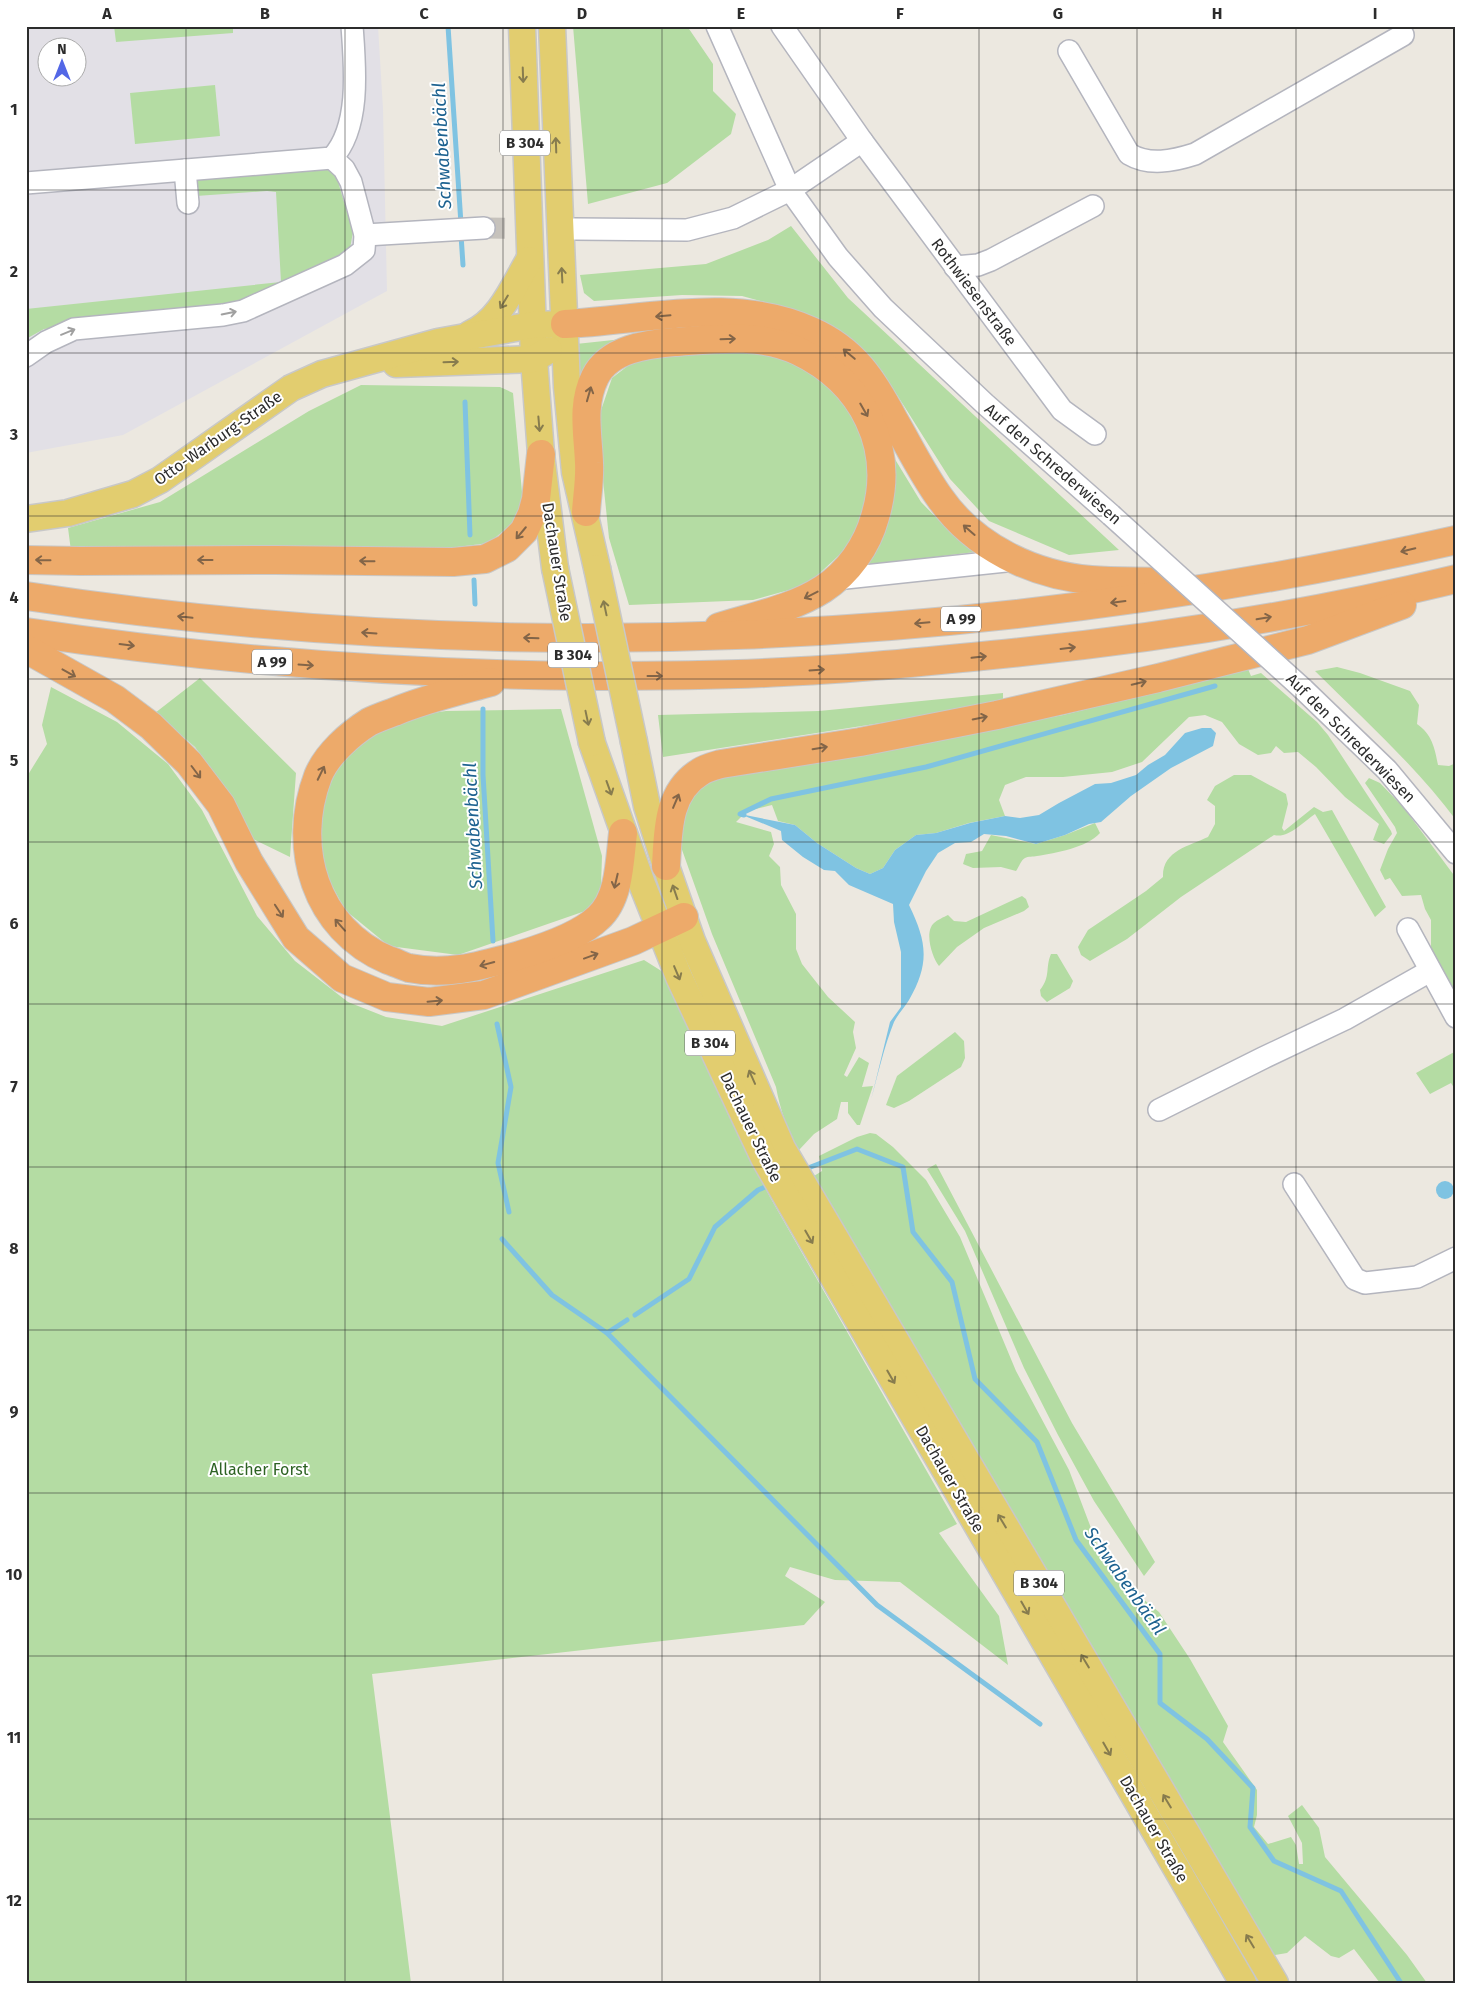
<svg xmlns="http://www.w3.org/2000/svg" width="1482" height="2009" viewBox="0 0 1482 2009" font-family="'Fira Sans',sans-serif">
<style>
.industrial{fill:#e2e0e6;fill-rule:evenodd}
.green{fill:#b4dca3}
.water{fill:#7fc3e2}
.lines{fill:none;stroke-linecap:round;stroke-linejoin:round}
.stream{stroke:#7fc3e2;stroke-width:5}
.minor-tunnel{stroke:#c6c2bc;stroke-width:21;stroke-dasharray:21 11;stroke-linecap:butt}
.minor-casing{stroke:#b4b5be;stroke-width:24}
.major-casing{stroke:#c8c8c8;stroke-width:29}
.highway-casing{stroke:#c8c8c8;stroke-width:30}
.minor{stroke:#fff;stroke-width:21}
.major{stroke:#e2cd6f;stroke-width:26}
.highway{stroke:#edaa6a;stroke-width:28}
.minor-bridge-casing{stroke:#b4b5be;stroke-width:24;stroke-linecap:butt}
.major-bridge-casing{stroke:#c8c8c8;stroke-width:29;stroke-linecap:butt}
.minor-bridge{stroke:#fff;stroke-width:21}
.major-bridge{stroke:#e2cd6f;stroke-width:26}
.oneway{stroke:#877c4e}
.oneway2{stroke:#a0a0a0}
.oneway3{stroke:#836548}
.grid{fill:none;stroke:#2c2c2c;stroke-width:1;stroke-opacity:0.55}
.labels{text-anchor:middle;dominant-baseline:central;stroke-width:4;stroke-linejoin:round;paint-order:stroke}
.shield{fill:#fff;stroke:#6b6b6b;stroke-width:1}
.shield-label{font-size:15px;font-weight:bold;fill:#2c2c2c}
.street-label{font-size:16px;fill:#2c2c2c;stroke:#fff}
.park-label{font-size:16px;fill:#2d6223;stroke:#fff}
.water-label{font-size:18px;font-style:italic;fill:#1d6290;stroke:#fff}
.neatline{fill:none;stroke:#2c2c2c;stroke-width:2}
.grid-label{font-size:16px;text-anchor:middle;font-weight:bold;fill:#2c2c2c}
</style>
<rect width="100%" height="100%" fill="#ece8e0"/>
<path class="industrial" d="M26 26H378L383 109 387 291 123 435 26 453ZM48 48H78V78H48Z"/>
<g class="green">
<polygon points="114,26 233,26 233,33 116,42"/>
<polygon points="573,26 687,26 713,64 713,91 736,114 731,134 667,183 588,204"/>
<polygon points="215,85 220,136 135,144 130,93"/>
<polygon points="319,165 336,175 353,232 349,254 230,309 44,329 26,339 26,309 281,282 276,192 267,191 196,196 194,178"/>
<polygon points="791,226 848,298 1119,550 1069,555 989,521 950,479 882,371 860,350 783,307 742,296 682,295 594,301 584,293 580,275 706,264 768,240"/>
<polygon points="632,338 582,380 577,377 576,344"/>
<polygon points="753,350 805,367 854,408 867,451 867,508 850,545 807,585 753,600 629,605 609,538 597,422 612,378 642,355"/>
<polygon points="361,385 500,387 513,393 523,503 514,522 489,543 457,547 71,551 68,528 160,502 309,411"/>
<polygon points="890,451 921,502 957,539 975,552 868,565 890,511"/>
<path d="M1337 667 1360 673 1410 691 1419 705 1417 724C1432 734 1435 749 1438 765L1449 766 1456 763V820C1415 765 1364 720 1315 671Z"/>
<path d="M1248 669 1251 676 1261 673 1317 722 1328 735 1391 831 1392 834 1384 844 1373 840 1379 824 1345 797 1316 767 1298 752 1284 753 1276 746 1271 753 1258 755 1239 744 1222 722 1205 715 1189 717 1142 762 1112 772 1063 777H1026L1005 785 999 800 1005 816 969 823 936 833 916 835 895 850 883 868 870 874 856 868 817 843 795 825 778 821 772 805 747 811 736 822 771 832 774 844 769 856 780 867 781 885 796 914V949L802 964 828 997 855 1022 853 1032 856 1048 844 1075 847 1077 859 1057 869 1063 862 1087 873 1086 860 1125H857L848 1113V1102H841L837 1119 814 1134 799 1150C787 1130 780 1109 776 1087L712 934 681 847 679 832 690 796 704 780 1063 715Z"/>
<polygon points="200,678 296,773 290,857 253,839 227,791 195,747 155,713"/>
<polygon points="51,687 117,722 168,764 202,810 257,916 295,961 348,1002 386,1017 442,1026 644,960 663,972 752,1163 770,1197 957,1524 939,1533 999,1616 1008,1665 900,1582 835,1580 790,1567 785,1576 825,1602 804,1625 372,1674 411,1983 26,1983 26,778 47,744 42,725"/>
<polygon points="1003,693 1003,704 663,757 658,715 819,711"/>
<polygon points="561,709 602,856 601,886 591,909 458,955 389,946 345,910 319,861 322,806 339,762 378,729 413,716 446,711"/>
<path d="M1234 775H1251L1286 794 1288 804 1282 828 1284 831 1314 807 1323 812 1332 810 1386 907 1375 917 1315 814C1303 822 1288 839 1274 835L1181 897 1127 939 1090 961 1081 955 1078 947 1088 930 1146 891 1163 877C1162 851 1189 846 1208 837L1215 824V806L1207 800 1215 786Z"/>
<polygon points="1369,778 1380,783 1404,808 1456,878 1456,1005 1426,951 1431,947 1431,920 1425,909 1421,895 1402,896 1390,878 1385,880 1380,870 1388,849 1397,833 1395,827 1365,783"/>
<path d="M1095 823 1100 833C1086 848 1056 853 1037 856 1033 857 1028 856 1025 858 1021 860 1019 867 1016 871L1001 867 973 868 963 864 966 854 982 851 991 835 1036 844 1065 835Z"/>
<path d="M1022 896 1026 899 1029 907 1024 911 984 928 957 947 939 966C932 957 924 932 934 923 937 920 944 917 948 915L954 921 966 922Z"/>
<path d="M1051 954H1057L1073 981 1070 988 1047 1002 1041 996 1040 990C1051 976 1045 968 1051 954Z"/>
<polygon points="955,1032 964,1041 965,1058 961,1067 909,1101 894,1108 886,1105 897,1076"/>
<polygon points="1456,1051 1456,1091 1451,1083 1430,1094 1416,1073"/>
<polygon points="870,1133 876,1134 893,1147 926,1180 960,1237 1016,1371 1069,1470 1102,1557 1121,1581 1159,1612 1190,1659 1228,1726 1223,1742 1257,1790 1257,1815 1254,1827 1268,1844 1291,1837 1296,1845 1299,1864 1303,1864 1302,1843 1288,1816 1302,1805 1319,1828 1325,1857 1407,1955 1427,1983 1380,1983 1354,1949 1339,1958 1331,1956 1305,1936 1287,1953 1275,1955 1265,1949 814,1176 822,1171 819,1156 857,1137"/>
<polygon points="936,1164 1072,1423 1155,1562 1144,1576 1094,1501 1058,1435 1024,1368 965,1231 927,1169"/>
</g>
<g class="water">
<path d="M1202 728H1211L1216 733 1213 746 1171 768 1131 796 1101 822 1089 824 1065 835 1036 844 1006 836 984 834 971 842 955 843 938 853 926 871 909 905C927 942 930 963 909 1000 905 1007 898 1014 894 1022 884 1047 878 1074 871 1100L890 1022 901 1007V952L894 922 893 904 849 885 835 871 824 870 803 857 782 840 781 831 740 814 795 825 817 843 856 868 870 874 883 868 895 850 916 835 936 833 970 823 1005 816 1020 818 1039 815 1059 803 1095 784 1111 783 1136 775 1148 765 1165 755 1185 733Z"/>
<circle cx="1445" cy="1190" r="9"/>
</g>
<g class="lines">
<g class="stream">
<polyline points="448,26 461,224"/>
<polyline points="461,235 463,265"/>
<polyline points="465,402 470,535"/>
<polyline points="474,580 475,604"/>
<polyline points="483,709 483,775 493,941"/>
<polyline points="744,815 740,814 771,799 926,767 1215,686"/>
<polyline points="497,1024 511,1087 498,1163 509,1212"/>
<polyline points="803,1170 857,1149 903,1167 913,1232 952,1282 975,1379 1037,1442 1076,1540 1160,1654 1160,1703 1207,1739 1253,1788 1250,1827 1274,1861 1341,1891 1401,1983"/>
<polyline points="502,1239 552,1295 607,1333 627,1320"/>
<polyline points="635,1315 689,1279 715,1227 758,1190 770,1185"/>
<polyline points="607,1333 877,1605 1040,1724"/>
</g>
<polyline class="minor-tunnel" points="484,228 574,229"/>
<defs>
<g id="minor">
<polyline points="717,26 790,190 838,257 883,308 985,404 1111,515"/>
<polyline points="782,26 862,141 1062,410 1095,434"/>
<path d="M1069 51 1129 154C1149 166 1173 161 1195 154L1403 35"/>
<polyline points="185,170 188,203"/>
<path d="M26 183 332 158C361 127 355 66 352 26"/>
<polyline points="574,229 687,230 733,218 790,190 862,141"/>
<polyline points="365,235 484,228"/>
<polyline points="955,267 978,265 991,260 1093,206"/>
<polyline points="26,356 46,342 74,329 223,315 243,311 345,265 364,250 365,235 351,182 344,169 332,158"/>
<polyline points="836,579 1015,560"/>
<polyline points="1303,689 1387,770 1456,853"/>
<polyline points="1408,929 1456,1017"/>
<polyline points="1159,1110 1263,1058 1345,1019 1430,971"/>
<polyline points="1294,1184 1355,1279 1365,1283 1417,1277 1456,1258"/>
</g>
<g id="major">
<polyline points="522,26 534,359 541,454 555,568"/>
<polyline points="552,26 567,387 575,472 597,568"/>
<path d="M470 334C500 321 513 287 529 260"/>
<polyline points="396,364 534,359 549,350"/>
<polyline points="26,519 68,513 133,494 160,480 291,388 322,374 438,342 532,325 565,324"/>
<polyline points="634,742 647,806 666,866 692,941 782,1148 1275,1983"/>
<polyline points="592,743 642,884 679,977 764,1158 1243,1983"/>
</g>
<g id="highway">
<path d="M565 324C646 320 734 296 811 331 854 350 873 380 894 420 909 446 922 473 940 498 974 547 1033 575 1091 580 1116 582 1141 581 1166 582"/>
<path d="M586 512C587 496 590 479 589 463 588 434 581 405 595 377 609 349 647 344 674 342 716 339 759 333 798 351 863 382 896 447 875 517 867 546 848 573 823 589 792 609 754 616 719 627"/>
<polyline points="26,560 80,561 276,560 453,562 485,559 507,548 524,531 532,514 536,499 541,454"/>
<path d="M26 596C503 668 986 646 1456 540"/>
<path d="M26 632C213 660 400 674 588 676 653 676 718 676 783 672 853 669 923 662 992 655 1148 640 1303 616 1456 579"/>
<polyline points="26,649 115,699 151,726 189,763 221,805 249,862 296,938 342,978 387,997 429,1002 484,995 633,941 684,917"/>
<path d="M491 682C459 691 425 699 394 712 386 715 377 718 369 722 350 734 327 754 318 776 291 847 315 929 388 960 395 962 402 966 409 968 448 976 483 965 520 955 543 948 581 935 598 918 607 910 613 897 616 885 620 869 621 850 623 833"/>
<path d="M666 866C668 832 667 792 700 772 706 768 714 766 721 764L860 742 997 715 1158 678 1308 640 1402 605"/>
</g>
</defs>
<use href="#minor" class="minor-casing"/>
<use href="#major" class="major-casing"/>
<use href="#highway" class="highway-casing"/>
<use href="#minor" class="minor"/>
<use href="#major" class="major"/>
<use href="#highway" class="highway"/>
<defs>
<polyline id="minor-bridge" points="1111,515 1303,689"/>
<g id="major-bridge">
<polyline points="555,568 592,743"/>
<polyline points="597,568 634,742"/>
</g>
</defs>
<use href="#minor-bridge" class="minor-bridge-casing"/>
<use href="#major-bridge" class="major-bridge-casing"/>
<use href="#minor-bridge" class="minor-bridge"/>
<use href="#major-bridge" class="major-bridge"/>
</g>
<defs><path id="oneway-shaft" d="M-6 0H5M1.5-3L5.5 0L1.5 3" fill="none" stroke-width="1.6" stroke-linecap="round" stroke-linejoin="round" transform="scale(1.25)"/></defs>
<g class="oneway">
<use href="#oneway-shaft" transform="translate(523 75) rotate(88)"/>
<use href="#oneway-shaft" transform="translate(556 145) rotate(-92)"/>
<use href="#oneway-shaft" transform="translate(562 275) rotate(-93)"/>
<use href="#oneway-shaft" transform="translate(504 302) rotate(121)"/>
<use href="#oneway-shaft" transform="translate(451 362) rotate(-2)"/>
<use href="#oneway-shaft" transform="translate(539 424) rotate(85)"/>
<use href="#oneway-shaft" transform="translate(605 608) rotate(-102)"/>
<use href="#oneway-shaft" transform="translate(587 718) rotate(78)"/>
<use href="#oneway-shaft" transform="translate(609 788) rotate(70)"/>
<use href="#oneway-shaft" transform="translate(675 892) rotate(-109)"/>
<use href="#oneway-shaft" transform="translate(677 973) rotate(67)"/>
<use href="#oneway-shaft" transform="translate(752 1077) rotate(-114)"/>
<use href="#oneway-shaft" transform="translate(809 1237) rotate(60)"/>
<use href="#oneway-shaft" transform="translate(891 1377) rotate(60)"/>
<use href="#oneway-shaft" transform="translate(1002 1521) rotate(-121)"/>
<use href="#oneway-shaft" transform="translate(1025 1608) rotate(60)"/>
<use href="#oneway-shaft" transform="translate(1085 1661) rotate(-121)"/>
<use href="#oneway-shaft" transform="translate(1107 1749) rotate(60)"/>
<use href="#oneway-shaft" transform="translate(1167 1801) rotate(-121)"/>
<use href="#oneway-shaft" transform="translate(1250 1941) rotate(-121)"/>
</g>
<g class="oneway2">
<use href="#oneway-shaft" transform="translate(229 313) rotate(-11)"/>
<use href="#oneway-shaft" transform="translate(68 332) rotate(-22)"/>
</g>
<g class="oneway3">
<use href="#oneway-shaft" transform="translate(663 316) rotate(175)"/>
<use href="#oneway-shaft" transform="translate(728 339) rotate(-2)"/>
<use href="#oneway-shaft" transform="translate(849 354) rotate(-140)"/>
<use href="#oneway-shaft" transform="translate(589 394) rotate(-74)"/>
<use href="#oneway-shaft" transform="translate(864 410) rotate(60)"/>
<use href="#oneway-shaft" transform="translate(969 530) rotate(-139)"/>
<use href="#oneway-shaft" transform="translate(521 533) rotate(130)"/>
<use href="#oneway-shaft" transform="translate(1408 550) rotate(167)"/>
<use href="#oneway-shaft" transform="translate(43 560) rotate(-179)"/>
<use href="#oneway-shaft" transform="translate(205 560) rotate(180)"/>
<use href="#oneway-shaft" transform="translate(367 561) rotate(-179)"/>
<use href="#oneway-shaft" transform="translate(811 595) rotate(153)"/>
<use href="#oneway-shaft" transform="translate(1118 602) rotate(173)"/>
<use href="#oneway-shaft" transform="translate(185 617) rotate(-174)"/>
<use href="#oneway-shaft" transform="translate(1264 618) rotate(-10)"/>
<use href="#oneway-shaft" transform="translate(922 623) rotate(175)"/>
<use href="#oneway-shaft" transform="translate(369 633) rotate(-176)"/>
<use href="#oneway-shaft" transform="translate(531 638) rotate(-178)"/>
<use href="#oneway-shaft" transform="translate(127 645) rotate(7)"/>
<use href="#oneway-shaft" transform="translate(1068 648) rotate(-7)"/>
<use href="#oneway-shaft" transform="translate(979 657) rotate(-6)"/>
<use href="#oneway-shaft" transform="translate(306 665) rotate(4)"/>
<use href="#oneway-shaft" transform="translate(817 670) rotate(-4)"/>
<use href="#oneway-shaft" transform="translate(69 673) rotate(29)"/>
<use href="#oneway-shaft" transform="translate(655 676)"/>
<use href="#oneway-shaft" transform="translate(1139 683) rotate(-13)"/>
<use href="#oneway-shaft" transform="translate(980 718) rotate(-11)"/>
<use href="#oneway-shaft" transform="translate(820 748) rotate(-9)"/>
<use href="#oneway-shaft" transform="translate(196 772) rotate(53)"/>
<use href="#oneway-shaft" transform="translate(321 773) rotate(-64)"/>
<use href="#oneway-shaft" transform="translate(676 801) rotate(-67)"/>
<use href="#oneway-shaft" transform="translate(616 881) rotate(103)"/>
<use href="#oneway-shaft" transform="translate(279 911) rotate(57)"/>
<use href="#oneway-shaft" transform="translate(340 925) rotate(-131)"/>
<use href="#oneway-shaft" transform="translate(591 956) rotate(-20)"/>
<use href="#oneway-shaft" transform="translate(487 964) rotate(165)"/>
<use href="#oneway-shaft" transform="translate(435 1001) rotate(-5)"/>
</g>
<path class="grid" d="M186 26V1983M345 26V1983M503 26V1983M662 26V1983M820 26V1983M979 26V1983M1137 26V1983M1296 26V1983M26 190H1456M26 353H1456M26 516H1456M26 679H1456M26 842H1456M26 1004H1456M26 1167H1456M26 1330H1456M26 1493H1456M26 1656H1456M26 1819H1456"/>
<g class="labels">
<g class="shield">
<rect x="500" y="130.5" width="50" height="25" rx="4"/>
<rect x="941" y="606.5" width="40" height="25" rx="4"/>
<rect x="548" y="642.5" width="50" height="25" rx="4"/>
<rect x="252" y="649.5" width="40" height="25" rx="4"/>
<rect x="685" y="1030.5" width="50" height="25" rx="4"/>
<rect x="1014" y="1570.5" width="50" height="25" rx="4"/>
</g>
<g class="shield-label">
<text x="525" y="143">B 304</text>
<text x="961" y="619">A 99</text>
<text x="573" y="655">B 304</text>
<text x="272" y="662">A 99</text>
<text x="710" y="1043">B 304</text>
<text x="1039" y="1583">B 304</text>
</g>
<g class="street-label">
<text transform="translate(974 292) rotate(53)">Rothwiesenstraße</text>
<text transform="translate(218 438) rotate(-35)">Otto-Warburg-Straße</text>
<text transform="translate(1053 464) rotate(41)">Auf den Schrederwiesen</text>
<text transform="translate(557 562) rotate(81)">Dachauer Straße</text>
<text transform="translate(1351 738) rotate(45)">Auf den Schrederwiesen</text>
<text transform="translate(751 1127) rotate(64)">Dachauer Straße</text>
<text transform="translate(950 1479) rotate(60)">Dachauer Straße</text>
<text transform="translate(1154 1829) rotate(60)">Dachauer Straße</text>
</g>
<g class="park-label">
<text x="259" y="1469">Allacher Forst</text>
</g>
<g class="water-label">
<text transform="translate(442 146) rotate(-93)">Schwabenbächl</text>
<text transform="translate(473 826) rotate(-93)">Schwabenbächl</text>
<text transform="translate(1125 1581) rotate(55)">Schwabenbächl</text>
</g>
</g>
<rect width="1482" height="2009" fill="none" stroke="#ffffff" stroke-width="55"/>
<g transform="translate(62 62)"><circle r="24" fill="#ffffff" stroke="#ababab"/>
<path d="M0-4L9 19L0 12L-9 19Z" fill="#5367e6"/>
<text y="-8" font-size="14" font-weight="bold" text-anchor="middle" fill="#2c2c2c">N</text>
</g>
<rect x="28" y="28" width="1426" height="1954" class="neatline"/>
<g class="grid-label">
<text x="107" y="19">A</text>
<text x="265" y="19">B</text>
<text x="424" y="19">C</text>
<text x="582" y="19">D</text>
<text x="741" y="19">E</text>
<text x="900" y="19">F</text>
<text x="1058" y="19">G</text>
<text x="1217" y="19">H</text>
<text x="1375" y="19">I</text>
<text x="14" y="115">1</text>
<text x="14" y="277">2</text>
<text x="14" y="440">3</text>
<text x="14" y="603">4</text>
<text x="14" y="766">5</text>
<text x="14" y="929">6</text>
<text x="14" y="1092">7</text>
<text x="14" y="1254">8</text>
<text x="14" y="1417">9</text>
<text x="14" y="1580">10</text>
<text x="14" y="1743">11</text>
<text x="14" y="1906">12</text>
</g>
</svg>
